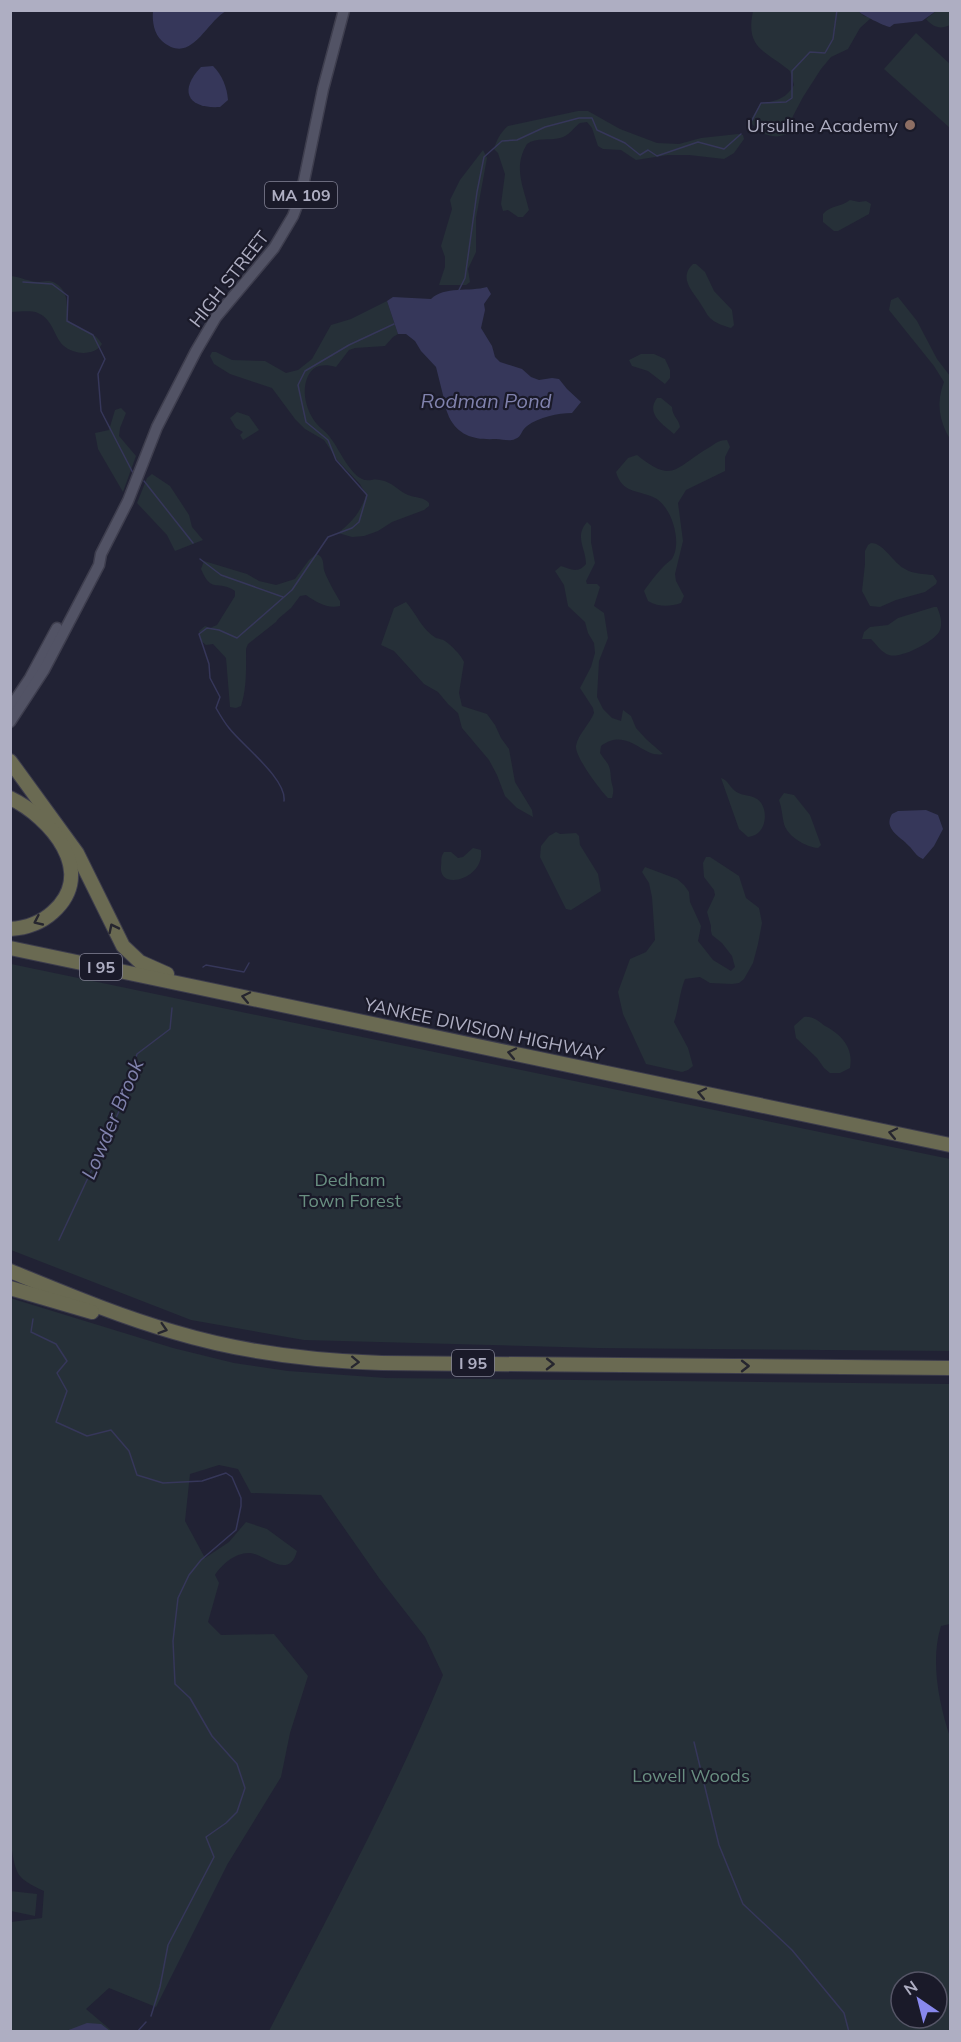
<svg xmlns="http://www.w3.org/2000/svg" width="961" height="2042" viewBox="0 0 961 2042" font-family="Mulish,sans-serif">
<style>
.green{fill:#263038;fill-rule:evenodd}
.water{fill:#36375a}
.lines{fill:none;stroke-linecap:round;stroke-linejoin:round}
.stream{stroke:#36375a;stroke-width:1.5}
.primary-casing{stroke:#3e3e4e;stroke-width:13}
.highway-casing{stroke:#3c3c4c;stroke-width:16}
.primary{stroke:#525365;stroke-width:10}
.highway{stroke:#6a6a52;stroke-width:14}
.oneway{stroke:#26262f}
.education-dot{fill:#8d6e63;stroke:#1a1a29;stroke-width:2}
.labels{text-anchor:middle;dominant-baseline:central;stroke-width:4.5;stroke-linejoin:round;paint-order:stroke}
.shield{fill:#1a1a29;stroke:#828294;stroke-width:1.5}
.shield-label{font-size:16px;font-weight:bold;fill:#aeaec2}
.poi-label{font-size:18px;fill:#aeaec2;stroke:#1a1a29;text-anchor:end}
.street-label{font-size:18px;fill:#aeaec2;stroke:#1a1a29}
.park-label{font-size:18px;fill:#698f81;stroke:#1a1a29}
.water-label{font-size:20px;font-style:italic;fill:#8082ad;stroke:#1a1a29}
</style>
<rect width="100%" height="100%" fill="#212234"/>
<g class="green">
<path d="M753 11H858L864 16 871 18 860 28 848 49 831 57 821 69 803 97 793 116 788 133C775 141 758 134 750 121L760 104C777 100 785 100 794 85L790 71C765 50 745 49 753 11Z"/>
<path d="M936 11H950V25C940 30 933 27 926 19Z"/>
<polygon points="916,33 950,64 950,128 884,69"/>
<path d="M578 111H588L620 129 657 143 679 144 701 138 738 134 743 135 744 139 734 153 724 159 689 155H668L636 160 621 150 603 149 598 146 592 128 587 122 580 123C573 128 569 136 560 138 549 141 537 137 527 144 513 167 523 186 529 210L523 217H518L508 210 503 211 501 204 505 174 498 153 494 149C497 139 500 133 508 126Z"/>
<polygon points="483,150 487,158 476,218 476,252 468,269 470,282 466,285 439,285 445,267 445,257 441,246 452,209 450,200 460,180"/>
<path d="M850 200 859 202 866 201 871 204 869 214 838 231H834L823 222V214C831 205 841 207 850 200Z"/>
<path d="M693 264H696L705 272 714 291 732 310 734 325 731 328C724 326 715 323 710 318 706 314 705 310 702 306 695 293 677 279 693 264Z"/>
<path d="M11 276C20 277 30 282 39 282 43 282 48 280 53 282 70 290 66 305 68 320 79 332 91 327 102 344 95 356 74 355 64 346 54 338 54 320 38 313 30 310 19 312 11 312Z"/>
<path d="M898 297 917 321 937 359 950 376V439C939 421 936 402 944 382L934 366 889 310 891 300Z"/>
<path d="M387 301 398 334 393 337 385 346 355 348 349 350 336 367C325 364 314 364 308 376 301 391 306 410 316 423 320 428 325 431 329 436 339 448 348 472 362 479 368 482 374 478 380 480 393 482 398 491 408 495 416 498 424 497 429 503V506L424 510 392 522 378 531 364 536 352 537 338 533C351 523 361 512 366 495L360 484 338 461 324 440 305 429 295 419 272 388 230 374 214 364 210 356 212 352H216L232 360 265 361 286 373 298 370 312 359 331 325 351 319Z"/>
<polygon points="641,354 654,354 665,359 670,370 670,378 665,384 648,371 632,366 629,360"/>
<path d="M657 398H661L672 407C672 416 679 419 680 427L674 434C664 425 645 414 657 398Z"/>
<polygon points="121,408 126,413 120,428 119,436 136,456 123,492 98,449 95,433 109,430 115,410"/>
<polygon points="237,412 249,416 259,430 243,440 240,435 243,432 236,428 230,418"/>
<path d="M727 440 730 447 725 457V471L686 490 678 503 683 541 675 574 676 581 684 596 681 603C669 607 659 607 648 601L644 591C650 582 658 572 665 565 667 563 670 561 672 559 683 542 671 504 653 497 637 490 622 493 616 472L628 458 637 455C674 485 675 467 710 447 716 443 719 440 727 440Z"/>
<polygon points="152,474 170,486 189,515 192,527 203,540 175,551 167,535 137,503 147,478"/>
<path d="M587 522 591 526V542L595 563 586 581 587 584H597L600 587 594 606 604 613 608 638 599 661 597 697 603 709 612 718 621 721 623 710 631 716 636 728 646 739 663 754C643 759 628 726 601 746L600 753C609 766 610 764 611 779 612 788 615 787 612 798H608C600 790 575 757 576 746 578 734 590 724 594 713L593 708 580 688 591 667 595 653 594 643 588 633 585 622 568 606 564 585 555 571 561 566C570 569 578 574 586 564 586 548 574 537 587 522Z"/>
<path d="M871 543C884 543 893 563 905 569 913 574 924 574 933 575L937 581 936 584 925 592 896 600 880 607 870 606 862 591 865 564V551L868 545Z"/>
<path d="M316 554C317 554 319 555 320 556 324 560 323 565 324 570 326 577 336 595 340 601V606C327 609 316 602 306 595L300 596 291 608 278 619 276 622 248 644 246 649C246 669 247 687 241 706L236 708 230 707 226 658 213 644 206 645 201 641 199 631 205 626 210 628 217 625 235 596V591C218 579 212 595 201 569L204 561 247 574 259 581 276 585 295 579 309 560Z"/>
<path d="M406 602C416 613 422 630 436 638 439 639 442 639 445 641 451 645 461 655 464 662L459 693 462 706 487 714 495 725 501 738 509 749 515 782 532 810 533 817 517 808 505 796 497 775 489 760 462 728 458 713 448 704 438 692 424 684 394 651 381 645 394 608Z"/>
<path d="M934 607H937C940 614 943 623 940 630 936 641 901 659 889 655 882 653 876 644 871 639H862L864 632 870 627 888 625 898 618Z"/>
<path d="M721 778C728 780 729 786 735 791 740 795 747 795 753 797 765 801 767 816 763 826 760 833 755 836 748 837L739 829Z"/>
<path d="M784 793 794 795 810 815 821 845 818 848C806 847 788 837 784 824 782 816 782 808 779 800Z"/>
<polygon points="556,832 560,834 576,833 579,836 580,845 598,874 601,891 571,910 566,909 540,857 541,846 549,836"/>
<path d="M473 848 481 850C485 879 438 892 441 866 442 860 440 858 444 852H451L458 858 463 857Z"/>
<path d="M706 857H710L739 876 746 898 759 908 762 923 758 944 753 963 744 979 739 983 732 984 710 983 700 977 685 979C679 994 679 1008 674 1022L688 1048 693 1066 688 1070 682 1072 646 1064 623 1014 618 992 630 959 646 952 655 940 652 897 649 883 642 872 645 867 677 879 684 885 689 892 690 902 701 926 698 941 713 960 731 971 735 967 732 956 722 943 712 935 711 931V926L707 912 715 895 714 890 704 877 703 863Z"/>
<polygon points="11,964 950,1159 950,1351 597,1348 304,1340 191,1320 11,1250"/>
<path d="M804 1017C813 1016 818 1021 825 1026 841 1034 854 1048 850 1068L840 1073H830L824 1068 817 1058 796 1038 794 1026Z"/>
<path d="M10 1298 173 1348 234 1363 288 1371 386 1378 950 1384V1624L941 1626C930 1661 939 1703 950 1737V2031H269C329 1914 393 1797 443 1675L425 1637 379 1578 321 1495 251 1493 238 1469 219 1465 190 1474 185 1521 205 1558 229 1542 246 1522 267 1529 297 1551C289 1581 265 1554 250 1553 236 1552 222 1564 215 1575L219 1583 208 1622 221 1635 274 1634 308 1676 290 1733 281 1777 227 1865 156 2007 109 1988 86 2009 112 2031H11V1922L42 1918 44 1891C16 1878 16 1875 11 1845ZM901 1982H937V2018H901Z"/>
<polygon points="10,1891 37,1894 35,1916 11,1911"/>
</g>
<g class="water">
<path d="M153 11V10L226 11C205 23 191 66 162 41 154 34 152 21 153 11Z"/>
<path d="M858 11H936L922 21 894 24 890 27C884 26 862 15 858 11Z"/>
<path d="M213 66C222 75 227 87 228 100L220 107C188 109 178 91 201 67Z"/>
<path d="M487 287 491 294 484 304 485 310 481 328 492 346 495 357 500 362 522 369 531 377 539 380 552 378 559 379 567 389 581 402 572 413C558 413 539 417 527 426 521 430 522 437 515 439 509 442 503 439 496 439 476 440 459 437 449 417 447 411 444 406 444 399L436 367 421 351 415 341 406 334H398L387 301 393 297 431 299C444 286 470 292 487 287Z"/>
<path d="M926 810 938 815 943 829 934 846 923 859C916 856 914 851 909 846 900 836 883 829 892 814L898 811Z"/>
<polygon points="87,2023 101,2024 110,2031 66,2031"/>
</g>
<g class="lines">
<g class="stream">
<polyline points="750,124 761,103 786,102 792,98 792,71 810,52 825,53 833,39 837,10"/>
<polyline points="23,282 52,284 68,296 67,321 93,335 105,359 98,374 101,411 133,473"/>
<polyline points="459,290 465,278 477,192 484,157 502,141 517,140 545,127 579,118 592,118 597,130 625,143 640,155 648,150 657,156 698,142 724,149 741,134"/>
<polyline points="144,481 193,543"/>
<polyline points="200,559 221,575 283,597"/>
<path d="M284 801C287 779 242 745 229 728 224 722 220 715 216 708L220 697 210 678 209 664 199 634 207 628 219 630 237 638 292 590 328 537 352 528 359 522 367 495 336 460 328 440 306 422 298 385 305 371 349 345 394 324"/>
<polyline points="203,967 206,965 244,972 249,963"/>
<polyline points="59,1240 121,1107 137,1054 170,1029 172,1008"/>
<polyline points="33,1319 31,1332 56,1344 67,1361 57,1373 67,1391 56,1422 87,1436 111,1430 129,1451 137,1475 163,1483 202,1481 226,1473 232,1477 241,1498 241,1506 236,1530 201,1560 189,1575 178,1598 173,1641 175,1684 190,1698 212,1736 237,1764 245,1788 237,1812 226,1823 206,1837 214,1857 168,1945 160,1987 151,2016"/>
<polyline points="694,1742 719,1845 743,1904 792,1950 844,2013 849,2032"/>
<polyline points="137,2032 146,2022"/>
</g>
<defs>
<g id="primary">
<polyline points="10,708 30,678 57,628"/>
<polyline points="10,722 44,670 99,565 101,554 128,501 157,427 196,351 216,317 274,248 293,216 301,195 323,89 344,10"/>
</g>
<g id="highway">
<polyline points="10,761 77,853 123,946 140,962 167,974"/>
<path d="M10 798C50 817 98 872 53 912 41 923 26 928 10 929"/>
<polyline points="10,948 950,1145"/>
<path d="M10 1271C64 1293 118 1316 174 1332 241 1352 311 1361 382 1363L950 1368"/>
<polyline points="10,1288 92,1312"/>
</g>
</defs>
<use href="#primary" class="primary-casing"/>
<use href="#highway" class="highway-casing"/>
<use href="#primary" class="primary"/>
<use href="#highway" class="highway"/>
</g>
<defs><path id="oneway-chevron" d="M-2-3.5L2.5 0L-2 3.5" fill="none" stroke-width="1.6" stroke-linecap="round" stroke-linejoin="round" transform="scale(1.5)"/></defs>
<g class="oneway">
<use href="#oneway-chevron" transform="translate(38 921) rotate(155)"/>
<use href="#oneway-chevron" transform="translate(113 928) rotate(-116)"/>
<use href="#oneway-chevron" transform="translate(246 997) rotate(-168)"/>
<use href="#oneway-chevron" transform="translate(512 1053) rotate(-168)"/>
<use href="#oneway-chevron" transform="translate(702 1093) rotate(-168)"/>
<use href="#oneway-chevron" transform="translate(893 1133) rotate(-168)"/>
<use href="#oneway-chevron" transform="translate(163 1329) rotate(17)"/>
<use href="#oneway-chevron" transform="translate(355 1362) rotate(2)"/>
<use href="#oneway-chevron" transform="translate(550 1364) rotate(1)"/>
<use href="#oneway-chevron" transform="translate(745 1366)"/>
</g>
<circle class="education-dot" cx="910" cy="125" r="6"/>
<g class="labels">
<g class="shield">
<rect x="265" y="182" width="72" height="26" rx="4.5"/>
<rect x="80" y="954" width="42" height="26" rx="4.5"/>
<rect x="452" y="1350" width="42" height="26" rx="4.5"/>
</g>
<g class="shield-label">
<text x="301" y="195">MA 109</text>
<text x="101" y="967">I 95</text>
<text x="473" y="1363">I 95</text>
</g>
<g class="poi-label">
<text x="898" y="125">Ursuline Academy</text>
</g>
<g class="street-label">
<text transform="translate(229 279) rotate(-52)">HIGH STREET</text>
<text transform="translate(484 1029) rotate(12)">YANKEE DIVISION HIGHWAY</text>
</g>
<g class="park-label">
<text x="350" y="1179">Dedham<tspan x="350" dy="21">Town Forest</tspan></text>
<text x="691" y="1775">Lowell Woods</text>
</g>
<g class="water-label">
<text x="486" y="400">Rodman Pond</text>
<text transform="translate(112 1119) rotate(-67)">Lowder Brook</text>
</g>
</g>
<rect width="961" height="2042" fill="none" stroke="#aeaec2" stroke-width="24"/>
<g transform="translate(919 2000) rotate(325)"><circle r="28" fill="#1a1a29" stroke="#555566" stroke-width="1.5"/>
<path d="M0-4.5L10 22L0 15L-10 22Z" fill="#8888ed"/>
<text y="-9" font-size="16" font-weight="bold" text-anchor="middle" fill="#aeaec2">N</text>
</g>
</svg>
